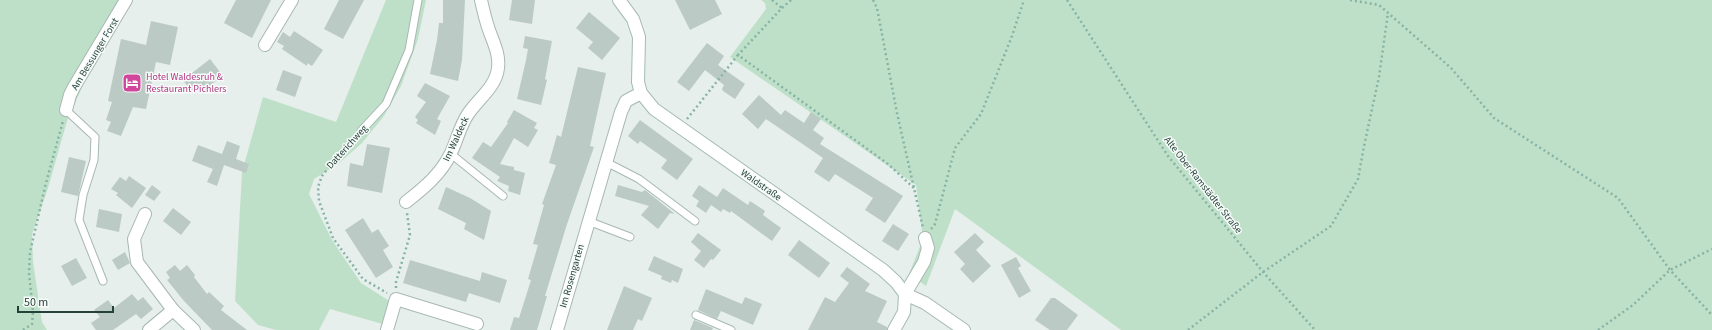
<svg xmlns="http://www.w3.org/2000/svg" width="1712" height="330" viewBox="0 0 1712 330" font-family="'Source Sans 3',sans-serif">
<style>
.green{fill:#bfe0c8}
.building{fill:#bbcac4}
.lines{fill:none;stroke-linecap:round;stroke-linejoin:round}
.lane-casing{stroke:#a8b8b2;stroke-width:9}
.street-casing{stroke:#a8b8b2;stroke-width:14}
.secondary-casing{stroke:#a4bbb3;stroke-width:14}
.path{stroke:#86b3a5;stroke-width:2.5;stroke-dasharray:2 3;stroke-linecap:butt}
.lane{stroke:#fff;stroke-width:7}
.street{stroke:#fff;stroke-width:12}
.secondary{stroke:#fff;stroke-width:12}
.labels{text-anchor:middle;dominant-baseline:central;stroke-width:3;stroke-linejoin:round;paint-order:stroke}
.street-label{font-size:10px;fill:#24423a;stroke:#f7fbf9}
.hotel-label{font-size:10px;fill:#b23c85;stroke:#f7fbf9;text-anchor:start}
</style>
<rect width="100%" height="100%" fill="#e6efeb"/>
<g class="green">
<polygon points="0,0 121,0 67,121 48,188 32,234 33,262 42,322 47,330 0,330"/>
<polygon points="386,0 426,0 418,39 401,86 384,116 362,143 338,164 314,179 309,194 332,240 361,283 391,302 386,325 330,309 319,330 276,330 258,325 235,301 242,172 263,97 336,122"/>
<polygon points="761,0 1712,0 1712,330 1121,330 955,209 926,286 909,274 923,239 916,185 730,57 766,9 765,3"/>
</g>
<g class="building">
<polygon points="236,0 271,0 252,38 224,23"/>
<polygon points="339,0 364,0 343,39 324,29"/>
<polygon points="443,0 465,0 462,60 458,81 430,74 437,40 439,23 443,23"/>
<polygon points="512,0 535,0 532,24 509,20"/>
<polygon points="675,0 715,0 722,14 690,30"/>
<polygon points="589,12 620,38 602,60 588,48 593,42 576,28"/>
<polygon points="151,21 178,27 170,65 156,62 146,109 133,107 121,136 107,131 111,122 106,120 112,102 108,101 121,39 146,45"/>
<polygon points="294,31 323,50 312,66 307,63 307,66 282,49 284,46 277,42 283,32 290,37"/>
<polygon points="525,36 552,41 545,79 547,80 541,105 517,99 526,60 528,49 523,48"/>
<polygon points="707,43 724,56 718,65 745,84 735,99 723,91 722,89 724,85 705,70 689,91 677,82"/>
<polygon points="210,59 223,76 205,89 201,84 191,91 183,80"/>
<polygon points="578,67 606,73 590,146 594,147 567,224 545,296 547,296 537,330 510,330 514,317 519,318 531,280 528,279 538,245 533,244 544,205 542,204 556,165 549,163 557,135 561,137"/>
<polygon points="283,70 302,77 295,97 276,90"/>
<polygon points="425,83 450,96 437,119 441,121 435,135 416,123 418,120 415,117 426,102 417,96"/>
<polygon points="759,95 781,115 785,110 804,123 811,112 821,119 813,130 824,138 820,144 903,196 885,223 865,210 873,198 835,174 829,182 814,172 823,158 766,119 758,129 742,114"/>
<polygon points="514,110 537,123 534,128 538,130 528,147 514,138 500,164 514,167 514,170 525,173 520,195 508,191 509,186 497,181 500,177 472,158 483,142 491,147 508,123 507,122"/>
<polygon points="640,120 693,159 677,180 661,168 667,160 640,141 638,144 628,136"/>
<polygon points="227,141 240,146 236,159 249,164 246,173 224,165 217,186 207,182 213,169 192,161 198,145 222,154"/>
<polygon points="367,144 390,148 382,193 347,186 350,163 363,166"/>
<polygon points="69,157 86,161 78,196 61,192"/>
<polygon points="129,176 146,188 132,208 116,195 118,193 111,189 120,177 126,181"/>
<polygon points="152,185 161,192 154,201 145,195"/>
<polygon points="618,185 642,192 645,190 675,214 670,213 658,229 641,215 649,206 615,196"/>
<polygon points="699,185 717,197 723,188 748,205 750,201 765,211 763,215 781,228 772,241 731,211 730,213 723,209 721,212 711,205 706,213 696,206 699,201 692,196"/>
<polygon points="446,187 470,198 491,211 484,240 464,229 466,223 438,209"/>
<polygon points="173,208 191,222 181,235 163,221"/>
<polygon points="99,209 122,214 119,232 96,227"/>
<polygon points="363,218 372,233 378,229 389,246 383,250 393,267 376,278 345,230"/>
<polygon points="893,224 909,234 898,251 882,241"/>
<polygon points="698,233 721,250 713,260 711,259 704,268 694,260 701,251 691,242"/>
<polygon points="975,233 984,242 976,250 991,266 973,283 960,269 965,264 954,252"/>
<polygon points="799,240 830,263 819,278 788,255"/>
<polygon points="125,252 130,263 118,270 112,260"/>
<polygon points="654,256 683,269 678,283 672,280 671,283 661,279 662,276 648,270"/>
<polygon points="1016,257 1021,266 1018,268 1031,291 1019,298 1001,265"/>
<polygon points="76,258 87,278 72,286 61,266"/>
<polygon points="410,260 480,281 482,272 507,280 500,303 469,293 466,302 403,283"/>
<polygon points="175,265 180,271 187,265 195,275 194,277 207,294 209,292 224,306 221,310 247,330 212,330 184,301 167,280 170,278 166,272"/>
<polygon points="847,267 870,284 865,291 887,301 877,322 887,327 887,330 808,330 825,297 835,302 849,283 840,276"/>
<polygon points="624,286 652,298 642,321 638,319 633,330 607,330"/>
<polygon points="706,289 742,304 745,297 762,304 753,325 721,311 717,319 698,310"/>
<polygon points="132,294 138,301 143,297 153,309 141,319 136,314 113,330 96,330 91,323 100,317 94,310 108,300 114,308"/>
<polygon points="1051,298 1055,298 1078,315 1067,330 1050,330 1035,320"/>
<polygon points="694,320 713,328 712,330 690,330"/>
</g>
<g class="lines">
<defs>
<g id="lane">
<polyline points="66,110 95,137 94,160 83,195 79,220 103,281"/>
<polyline points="361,131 386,104 409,50 418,0"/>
<polyline points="451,154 503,196"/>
<polyline points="606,162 639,179 695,221"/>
<polyline points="588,221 630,237"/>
<polyline points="696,315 731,330"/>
</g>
<g id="street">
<polyline points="265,45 292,0"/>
<polyline points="66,110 70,95 74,87 126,0"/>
<path d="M406 202C424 188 441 174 451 153 457 140 460 126 468 114 478 99 496 87 498 68 500 53 492 40 488 27 485 18 483 9 481 0"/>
<polyline points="145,214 134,239 137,262 173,310 194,330"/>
<polyline points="925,238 928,248 924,262 905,294 925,303 964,330"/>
<polyline points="149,330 173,310"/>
<polyline points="387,330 396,299 477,324"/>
<polyline points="557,330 621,112 626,101 641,93"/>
</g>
<polyline id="secondary" points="619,0 633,19 639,37 638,82 641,93 654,109 883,270 896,282 905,294 904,312 894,330"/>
</defs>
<use href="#lane" class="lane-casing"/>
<use href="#street" class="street-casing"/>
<use href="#secondary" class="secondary-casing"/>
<g class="path">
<polyline points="772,0 782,8"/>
<polyline points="791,0 782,8 738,55 888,164 915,189"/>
<polyline points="873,0 877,8 897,113 923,228"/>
<polyline points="1067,0 1168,156 1263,272 1315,330"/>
<polyline points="1350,0 1379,5 1451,68 1494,118 1618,198 1670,270 1712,315"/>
<polyline points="687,119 738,55"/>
<polyline points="356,137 329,167 322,176 318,187 319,201 333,238 363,279 387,293"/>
<polyline points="931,229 935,224 955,148 981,114 1012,36 1024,0"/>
<polyline points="396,288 396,282 410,235 407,213"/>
<polyline points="23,330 32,324 33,312 29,273 30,252 46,183 63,121"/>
<polyline points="1188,330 1263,272 1331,226 1358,179 1364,146 1379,77 1388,13"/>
<polyline points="1598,330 1633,305 1670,270 1712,249"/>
</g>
<use href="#lane" class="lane"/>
<use href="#street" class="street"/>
<use href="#secondary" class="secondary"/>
</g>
<defs>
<symbol id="hotel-square" viewBox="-11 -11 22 22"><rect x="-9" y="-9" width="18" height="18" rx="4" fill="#d1479c" stroke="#f7fbf9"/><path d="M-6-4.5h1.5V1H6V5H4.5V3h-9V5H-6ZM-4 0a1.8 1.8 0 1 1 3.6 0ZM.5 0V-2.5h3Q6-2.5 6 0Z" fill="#fff"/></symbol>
</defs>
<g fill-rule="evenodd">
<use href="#hotel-square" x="121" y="72" width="22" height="22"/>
</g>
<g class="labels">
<g class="street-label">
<text transform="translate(95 54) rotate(-59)">Am Bessunger Forst</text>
<text transform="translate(456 139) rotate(-65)">Im Waldeck</text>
<text transform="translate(347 147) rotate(-48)">Datterichweg</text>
<text transform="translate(761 185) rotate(35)">Waldstraße</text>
<text transform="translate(1203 185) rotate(52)">Alte Ober-Ramstädter Straße</text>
<text transform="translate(572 276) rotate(-74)">Im Rosengarten</text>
</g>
<g class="hotel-label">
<text x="146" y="77">Hotel Waldesruh &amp;<tspan x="146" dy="12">Restaurant Pichlers</tspan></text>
</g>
</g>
<path d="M18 306v6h95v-6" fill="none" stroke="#24423a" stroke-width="2"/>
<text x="24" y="306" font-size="12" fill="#24423a" stroke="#f7fbf9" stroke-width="3" paint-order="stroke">50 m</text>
</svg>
